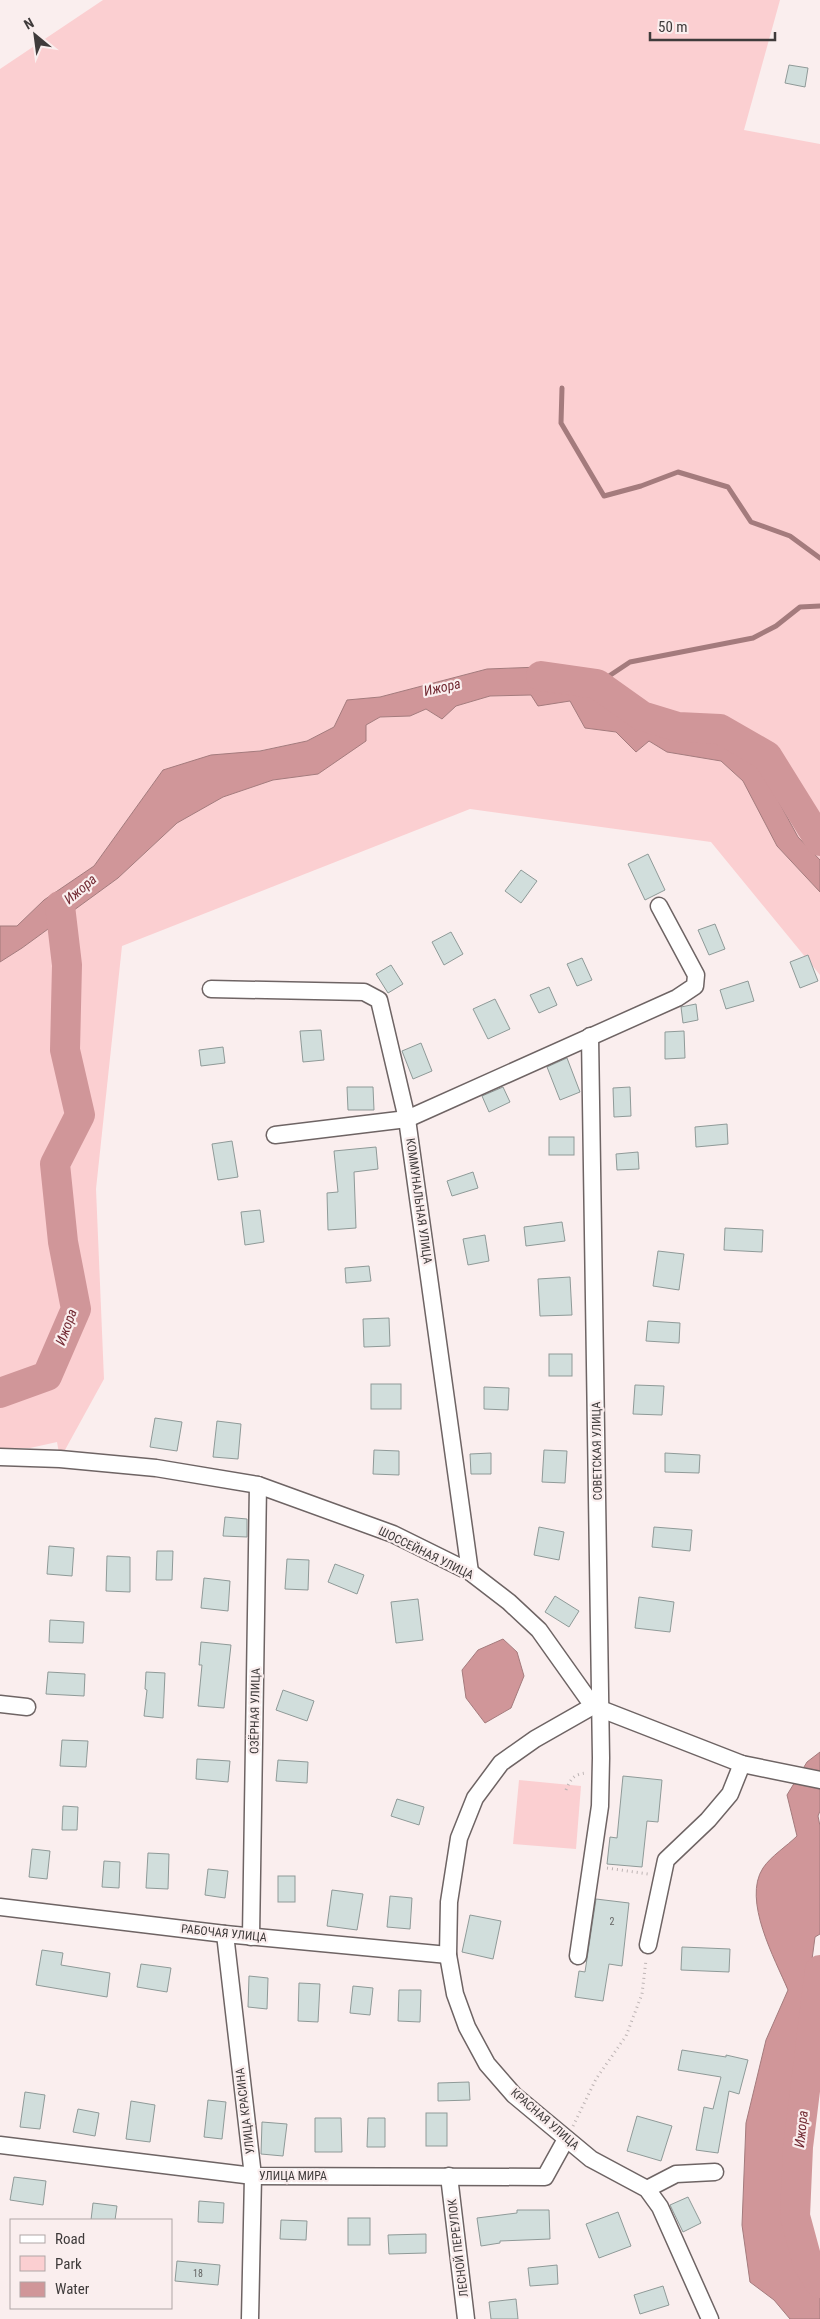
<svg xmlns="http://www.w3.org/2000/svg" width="820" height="2319" viewBox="0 0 820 2319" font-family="'Roboto Condensed',sans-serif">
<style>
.green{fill:#fbcfd1}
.water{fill:#d09699;stroke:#a47b7d}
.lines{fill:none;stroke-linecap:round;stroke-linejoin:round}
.stream{stroke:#a47b7d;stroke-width:5}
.river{stroke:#d09699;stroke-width:30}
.building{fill:#d1dedc;stroke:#8f9a98}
.minor-casing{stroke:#6e6464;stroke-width:19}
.path{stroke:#bdb4b4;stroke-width:3;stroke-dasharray:1 4;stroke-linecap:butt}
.minor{stroke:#fff;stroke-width:16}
.labels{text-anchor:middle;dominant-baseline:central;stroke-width:4.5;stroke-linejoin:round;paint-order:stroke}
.number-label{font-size:10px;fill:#646463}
.street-label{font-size:12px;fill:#3f3b3b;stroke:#faeeee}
.water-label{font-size:14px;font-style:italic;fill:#732b34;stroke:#faeeee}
</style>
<rect width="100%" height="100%" fill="#faeeee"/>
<g class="green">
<polygon points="103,0 780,0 744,130 820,144 820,860 798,837 779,802 765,764 649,714 597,701 578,679 540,667 487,669 380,697 348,700 334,727 307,741 163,770 94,866 44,900 17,926 0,926 0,69"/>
<polygon points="531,695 570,701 585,728 616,732 636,752 649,741 668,752 721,761 743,781 777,846 820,892 820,975 711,842 470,809 122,946 96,1189 104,1379 60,1459 57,1442 30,1448 0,1448 0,962 22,948 118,878 177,823 223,797 273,780 318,774 366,725 380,717 410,716 426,709 442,719 456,706 490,696"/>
<polygon points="519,1780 581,1786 576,1849 513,1844"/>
</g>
<g class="water">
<polygon points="540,667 578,679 597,701 726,736 765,764 779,802 798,837 820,860 820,892 777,846 743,781 721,761 667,752 649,741 636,752 616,732 585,728 570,701 538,706 531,695 490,696 456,706 442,719 426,709 410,716 380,717 366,725 366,741 318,774 273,780 223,797 177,823 118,878 22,948 0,962 0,926 17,926 44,900 94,866 163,770 211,755 260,751 307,741 334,727 347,700 380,697 487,669"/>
<polygon points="503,1639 517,1652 524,1676 511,1708 485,1723 466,1698 462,1670 478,1650"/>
<path d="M820 1752V1811L818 1816 820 1826V1934L815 1937 811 1967 816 1990 805 2020 807 2089 811 2115 797 2122 783 2186 797 2218 790 2228 792 2259 820 2295V2319H790L774 2300 750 2282 742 2225 746 2123 766 2040 788 1990C775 1959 742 1900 763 1868 771 1856 787 1846 797 1836L787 1795 807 1762Z"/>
</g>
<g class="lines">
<g class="stream">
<polyline points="562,388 561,423 604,496 641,486 678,472 728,487 751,522 790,536 820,558"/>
<polyline points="597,684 630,662 753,638 776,626 800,607 820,606"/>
</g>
<g class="river">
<polyline points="541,676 597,684 642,716 678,727 720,729 767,756 820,841"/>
<polyline points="0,1393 47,1376 76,1309 63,1242 55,1164 80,1115 65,1050 67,965 60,906"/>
<polyline points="820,1970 798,2147 795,2216 808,2264 820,2283"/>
</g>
</g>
<g class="building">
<polygon points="789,65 808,68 805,87 785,83"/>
<polygon points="648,854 665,890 645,900 628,864"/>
<polygon points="521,870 537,881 521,903 505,891"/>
<polygon points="715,924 725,949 709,955 698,930"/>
<polygon points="451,932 463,954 444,965 432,942"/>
<polygon points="808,955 818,981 800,988 790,962"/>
<polygon points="582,958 592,980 577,986 567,964"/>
<polygon points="391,965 403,984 388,993 376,974"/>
<polygon points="748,981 754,1001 726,1009 720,990"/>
<polygon points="549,987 557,1005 539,1013 530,995"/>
<polygon points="495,999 510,1029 488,1039 473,1009"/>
<polygon points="696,1004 698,1020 683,1023 681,1007"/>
<polygon points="321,1030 324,1060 303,1062 300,1031"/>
<polygon points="684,1031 685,1058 665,1059 665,1032"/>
<polygon points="421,1043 432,1071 413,1079 402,1051"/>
<polygon points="223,1047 225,1063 201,1066 199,1050"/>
<polygon points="567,1058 580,1092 560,1100 547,1067"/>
<polygon points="347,1087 373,1087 374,1110 348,1110"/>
<polygon points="503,1087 510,1102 489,1112 482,1096"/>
<polygon points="630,1087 631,1116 614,1117 613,1088"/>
<polygon points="727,1124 728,1144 696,1147 695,1127"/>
<rect x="549" y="1137" width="25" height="18"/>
<polygon points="232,1141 238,1177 218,1180 212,1144"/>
<polygon points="376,1147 378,1169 354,1172 356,1228 328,1230 327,1193 338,1192 334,1151"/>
<polygon points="638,1152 639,1169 617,1170 616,1154"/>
<polygon points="473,1172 478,1188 452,1196 447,1181"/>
<polygon points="260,1210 264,1242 245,1245 241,1212"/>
<polygon points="562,1222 565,1241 526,1246 524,1227"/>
<polygon points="725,1228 763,1230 762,1252 724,1250"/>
<polygon points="485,1235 489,1261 468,1265 463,1239"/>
<polygon points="658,1251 684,1254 679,1290 653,1286"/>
<polygon points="369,1266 371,1281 346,1283 345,1268"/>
<polygon points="570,1277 572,1315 540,1316 538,1279"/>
<polygon points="389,1318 390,1346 364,1347 363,1319"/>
<polygon points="648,1321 680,1323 679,1343 646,1341"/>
<rect x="549" y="1354" width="23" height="22"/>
<rect x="371" y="1384" width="30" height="25"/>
<polygon points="635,1385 664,1386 662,1415 633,1414"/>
<polygon points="484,1387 509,1388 508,1410 484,1409"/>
<polygon points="155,1418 182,1422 177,1451 150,1447"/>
<polygon points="217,1421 241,1424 238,1459 213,1457"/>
<polygon points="374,1450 399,1451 399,1475 373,1474"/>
<polygon points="544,1450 567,1451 565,1483 542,1482"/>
<polygon points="491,1453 491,1474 471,1474 470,1454"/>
<polygon points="665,1453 700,1455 699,1473 665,1472"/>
<polygon points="225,1517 247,1519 247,1537 223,1536"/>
<polygon points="539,1527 564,1532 559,1560 534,1555"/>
<polygon points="654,1527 692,1530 690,1551 652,1547"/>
<polygon points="49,1546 74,1548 72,1576 47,1574"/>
<polygon points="157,1551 173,1551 172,1580 156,1580"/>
<polygon points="107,1556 130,1557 130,1592 106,1591"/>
<polygon points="287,1559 309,1560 308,1590 285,1589"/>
<polygon points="335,1564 364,1575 357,1594 328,1582"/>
<polygon points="204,1578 230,1581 228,1611 201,1608"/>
<polygon points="555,1596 579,1611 569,1627 545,1612"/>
<polygon points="639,1597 674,1602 670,1632 635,1628"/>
<polygon points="418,1599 423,1640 396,1643 391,1602"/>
<polygon points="50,1620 84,1622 83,1643 49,1642"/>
<polygon points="201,1642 231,1645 224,1708 198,1706 202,1665 199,1665"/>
<polygon points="48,1672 85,1674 84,1696 46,1694"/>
<polygon points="146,1672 165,1673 163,1718 144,1716 147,1690 145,1689"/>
<polygon points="283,1690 314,1701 307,1721 276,1710"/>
<polygon points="62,1740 88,1741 86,1767 60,1766"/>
<polygon points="197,1759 230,1761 228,1782 196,1779"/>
<polygon points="278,1760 308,1762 307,1783 276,1781"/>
<polygon points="623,1776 662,1780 658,1822 647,1821 642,1867 607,1864 610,1837 617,1838"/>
<polygon points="397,1799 424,1807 419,1825 391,1816"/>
<polygon points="63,1806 78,1807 77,1830 62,1830"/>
<polygon points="32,1849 50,1851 47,1879 29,1877"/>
<polygon points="148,1853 169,1854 168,1889 146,1888"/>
<polygon points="104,1861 120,1862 119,1888 102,1887"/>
<polygon points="208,1869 228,1871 225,1898 205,1895"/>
<rect x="278" y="1876" width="17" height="26"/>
<polygon points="332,1890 363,1894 357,1930 327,1926"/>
<polygon points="390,1896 412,1898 410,1929 387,1927"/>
<polygon points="596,1899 629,1903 622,1966 609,1964 603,2001 575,1997 579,1971 585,1972"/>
<polygon points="470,1915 501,1921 493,1959 462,1952"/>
<polygon points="682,1947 730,1949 729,1972 681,1970"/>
<polygon points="42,1950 63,1953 61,1965 110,1973 107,1997 36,1985"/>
<polygon points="141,1964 171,1968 167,1992 137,1987"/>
<polygon points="249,1976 268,1978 267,2009 248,2007"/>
<polygon points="299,1983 320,1984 318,2022 298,2021"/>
<polygon points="353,1986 373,1988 370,2015 350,2013"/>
<polygon points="399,1990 421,1990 420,2022 398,2021"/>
<polygon points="682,2050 726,2057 726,2055 748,2060 739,2094 729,2091 718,2153 696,2150 704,2107 713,2109 721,2077 678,2070"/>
<polygon points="469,2082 470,2100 438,2101 438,2083"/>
<polygon points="25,2092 45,2095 40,2129 20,2127"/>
<polygon points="208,2100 226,2102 222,2139 204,2137"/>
<polygon points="131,2101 155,2105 150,2142 126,2139"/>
<polygon points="78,2109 99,2113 95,2136 73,2132"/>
<rect x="426" y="2113" width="21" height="33"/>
<polygon points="637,2116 672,2126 661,2161 627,2151"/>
<polygon points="315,2118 341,2118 342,2152 315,2152"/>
<polygon points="368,2118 385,2118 385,2147 367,2147"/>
<polygon points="262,2122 287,2124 283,2156 261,2154"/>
<polygon points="14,2177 46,2181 43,2205 10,2200"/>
<polygon points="688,2197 701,2223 683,2232 670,2205"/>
<polygon points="199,2201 224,2203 223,2223 198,2222"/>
<polygon points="93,2203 117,2206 115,2220 91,2220"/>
<polygon points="517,2210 549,2210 550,2239 500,2241 500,2243 481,2246 477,2218 517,2213"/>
<polygon points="618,2212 631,2246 599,2258 586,2224"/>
<rect x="348" y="2218" width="22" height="27"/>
<polygon points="281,2220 307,2221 306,2240 280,2239"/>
<polygon points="426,2234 426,2253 389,2254 388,2235"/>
<polygon points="177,2261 220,2265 218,2285 175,2281"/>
<polygon points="557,2265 558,2284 530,2286 528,2268"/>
<polygon points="663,2286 669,2305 640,2314 634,2295"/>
<polygon points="516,2299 518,2319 491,2319 489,2302"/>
</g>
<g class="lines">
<defs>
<g id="minor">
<polyline points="211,989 364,992 379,1000 407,1119 470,1572"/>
<polyline points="275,1135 407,1119 677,998 695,986 696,975 659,906"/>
<polyline points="0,1457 60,1459 156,1468 258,1485 393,1534 470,1572 509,1602 539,1630 593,1706 742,1764 820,1780"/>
<polyline points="0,1704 27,1707"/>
<polyline points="593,1706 535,1739 501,1763 475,1798 459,1838 449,1902 448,1955 455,1994 467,2027 487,2064 514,2095 591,2159 647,2189 660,2207 710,2319"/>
<polyline points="0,1907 225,1934 448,1955"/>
<polyline points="225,1934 253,2176 250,2319"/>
<polyline points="251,1937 258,1485"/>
<polyline points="648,1945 666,1860 708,1820 730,1794 742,1764"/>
<polyline points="578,1956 600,1806 601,1758 590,1036"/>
<polyline points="0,2145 253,2176 545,2177 566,2139"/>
<polyline points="449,2176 466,2319"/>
<polyline points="647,2189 676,2174 715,2172"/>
</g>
</defs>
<use href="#minor" class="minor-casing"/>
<g class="path">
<path d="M566 1790C571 1778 574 1774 587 1773"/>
<polyline points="607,1868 648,1874"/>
<polyline points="573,2126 596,2079 626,2036 642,1994 646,1960"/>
</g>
<use href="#minor" class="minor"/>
</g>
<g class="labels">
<g class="number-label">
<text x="612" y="1921">2</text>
<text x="198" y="2273">18</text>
</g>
<g class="street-label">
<text transform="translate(419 1201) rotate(82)">КОММУНАЛЬНАЯ УЛИЦА</text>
<text transform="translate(597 1451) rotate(-91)">СОВЕТСКАЯ УЛИЦА</text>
<text transform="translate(426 1553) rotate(26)">ШОССЕЙНАЯ УЛИЦА</text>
<text transform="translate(255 1711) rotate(-89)">ОЗЁРНАЯ УЛИЦА</text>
<text transform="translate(224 1933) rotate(6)">РАБОЧАЯ УЛИЦА</text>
<text transform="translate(245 2111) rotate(-97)">УЛИЦА КРАСИНА</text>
<text transform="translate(545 2119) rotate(41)">КРАСНАЯ УЛИЦА</text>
<text x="293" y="2176">УЛИЦА МИРА</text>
<text transform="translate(458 2248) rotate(-97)">ЛЕСНОЙ ПЕРЕУЛОК</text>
</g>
<g class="water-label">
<text transform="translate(442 687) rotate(-13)">Ижора</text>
<text transform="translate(80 889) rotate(-40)">Ижора</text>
<text transform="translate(66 1327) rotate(-70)">Ижора</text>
<text transform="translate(801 2129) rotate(-84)">Ижора</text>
</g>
</g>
<rect x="10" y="2219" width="162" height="90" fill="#faeeee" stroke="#afa6a6"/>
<rect x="20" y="2235" width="25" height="8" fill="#ffffff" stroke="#afa6a6"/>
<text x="55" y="2244" font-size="15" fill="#3f3b3b">Road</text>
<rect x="20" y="2256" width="25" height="15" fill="#fbcfd1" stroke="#afa6a6"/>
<text x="55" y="2269" font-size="15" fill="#3f3b3b">Park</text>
<rect x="20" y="2282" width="25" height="15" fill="#d09699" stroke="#afa6a6"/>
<text x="55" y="2294" font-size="15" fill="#3f3b3b">Water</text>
<g transform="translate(35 35) rotate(331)" stroke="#faeeee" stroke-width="4" paint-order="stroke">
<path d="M0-4L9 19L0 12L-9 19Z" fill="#3f3b3b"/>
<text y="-8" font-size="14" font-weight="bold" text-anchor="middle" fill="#3f3b3b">N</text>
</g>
<path d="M650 32v8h125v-8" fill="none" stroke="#3f3b3b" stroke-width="2.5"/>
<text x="658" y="32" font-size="15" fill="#3f3b3b" stroke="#faeeee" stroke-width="4" paint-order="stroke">50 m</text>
</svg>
